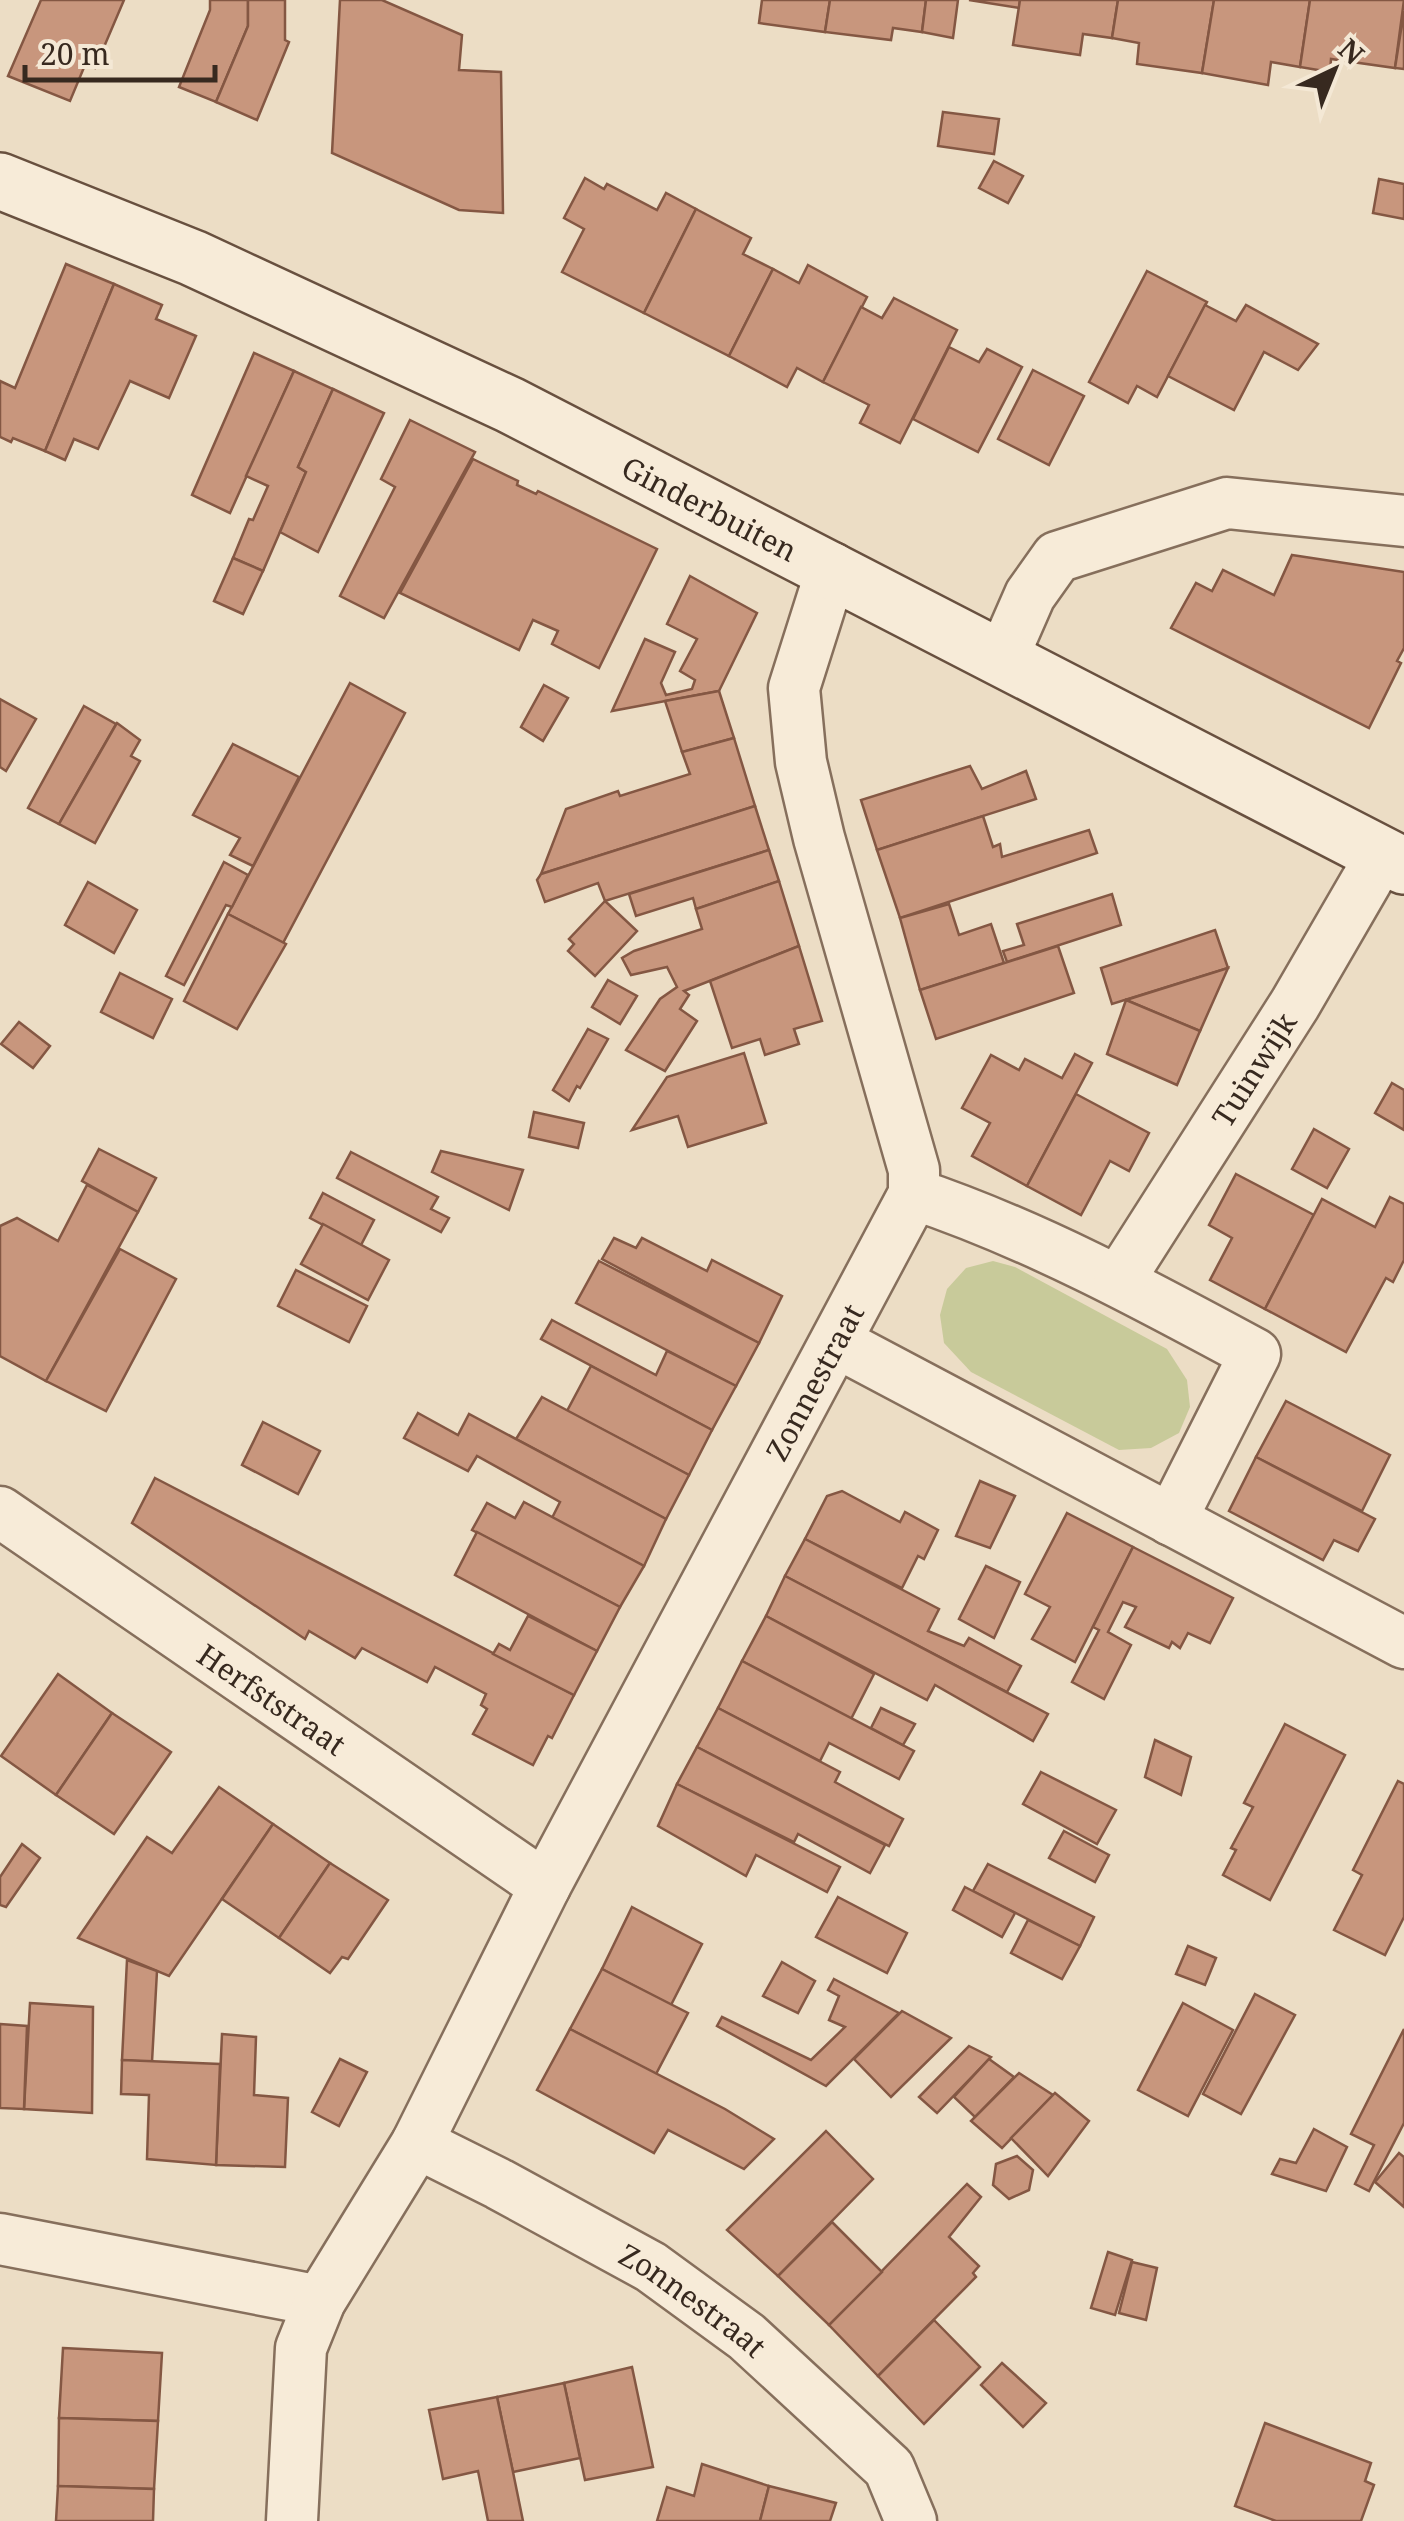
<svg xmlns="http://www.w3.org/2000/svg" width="1404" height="2521" viewBox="0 0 1404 2521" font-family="'Noto Serif',serif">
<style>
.green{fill:#c8ca9a}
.building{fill:#c8967d;stroke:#845743;stroke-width:2.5}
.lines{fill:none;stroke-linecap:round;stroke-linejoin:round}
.minor-casing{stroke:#866f5c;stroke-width:55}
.secondary-casing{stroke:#68503f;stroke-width:60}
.minor{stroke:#f7ebd8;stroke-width:50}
.secondary{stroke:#f7ebd8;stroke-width:55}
.labels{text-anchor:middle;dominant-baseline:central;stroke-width:8;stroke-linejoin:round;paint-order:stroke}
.street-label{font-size:30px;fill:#37291f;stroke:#f4e8d5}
</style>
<rect width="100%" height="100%" fill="#ecddc5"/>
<polygon class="green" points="993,1261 1015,1267 1167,1349 1187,1380 1190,1407 1179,1433 1151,1448 1119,1450 971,1372 944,1343 940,1315 947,1289 966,1268"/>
<g class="building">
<polygon points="41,0 124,0 95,68 85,65 70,101 8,76"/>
<polygon points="210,0 248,0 248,26 216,102 179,87 210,10"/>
<polygon points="248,0 285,0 285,40 289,42 257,120 216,102 248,26"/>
<polygon points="340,0 382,0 462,35 459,70 501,72 503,213 459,210 332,153"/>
<polygon points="762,0 830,0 825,32 759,23"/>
<polygon points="830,0 926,0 922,32 893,28 891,40 825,32"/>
<polygon points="926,0 958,0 953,38 922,32"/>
<polygon points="969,0 1020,0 1019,8"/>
<polygon points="1020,0 1118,0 1112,38 1083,34 1080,55 1013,45"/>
<polygon points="1118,0 1214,0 1202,73 1137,64 1139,43 1112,38"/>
<polygon points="1214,0 1310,0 1300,67 1271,62 1268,85 1202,73"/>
<polygon points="1310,0 1404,0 1395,68 1331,59 1330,72 1300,67"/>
<polygon points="1404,11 1404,69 1395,68"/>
<polygon points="943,112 999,119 994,154 938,146"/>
<polygon points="994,161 1023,176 1008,203 979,188"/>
<polygon points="585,178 604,189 607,184 657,210 666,193 696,209 644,313 562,272 584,229 564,218"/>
<polygon points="1379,179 1404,184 1404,219 1373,213"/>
<polygon points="696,209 751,238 743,254 773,269 729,356 644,313"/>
<polygon points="66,264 114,284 45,451 13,438 11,442 0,437 0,381 15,388"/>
<polygon points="808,265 867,297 823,382 797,368 787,387 729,356 773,269 799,283"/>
<polygon points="1147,271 1207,302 1157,397 1137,386 1128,403 1089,382"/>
<polygon points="114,284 162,305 156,319 196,336 169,398 130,381 98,449 74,439 65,460 45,451"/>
<polygon points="894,298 957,330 900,443 860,423 869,405 823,382 861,307 882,318"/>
<polygon points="1205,305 1236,321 1246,305 1318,344 1298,370 1264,352 1234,410 1168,376"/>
<polygon points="949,347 979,362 987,349 1022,367 978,452 913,419"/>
<polygon points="254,353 294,371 230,513 192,495"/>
<polygon points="1033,370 1084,396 1049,465 998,439"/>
<polygon points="294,371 333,389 298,467 306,472 263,571 233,558 249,519 253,520 268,486 246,476"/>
<polygon points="333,389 384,413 318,552 280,532 306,472 298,467"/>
<polygon points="410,420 475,452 384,618 340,596 395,487 381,479"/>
<polygon points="473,459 518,481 517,485 536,494 538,491 657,549 599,668 552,644 558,631 533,620 519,650 400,593"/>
<polygon points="1292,555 1404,572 1404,648 1397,661 1401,663 1369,728 1171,628 1196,583 1212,591 1223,570 1274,595"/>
<polygon points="233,558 263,571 243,614 214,601"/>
<polygon points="690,576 757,613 719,691 612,711 645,639 675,652 661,683 666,695 692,689 695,680 680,671 697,639 667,624"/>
<polygon points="350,683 405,713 283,943 228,914"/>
<polygon points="544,685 568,698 543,741 521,727"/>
<polygon points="719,691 734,738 682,752 665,701"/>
<polygon points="0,699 36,719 6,771 0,767"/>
<polygon points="84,706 116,724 59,824 28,808"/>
<polygon points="117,723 140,740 131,756 140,761 95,843 59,824"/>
<polygon points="734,738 755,806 541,874 566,809 618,791 620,796 690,774 682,752"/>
<polygon points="233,744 299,777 253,866 230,855 240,838 193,815"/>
<polygon points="970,766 982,789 1026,771 1036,799 877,850 861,800"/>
<polygon points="755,806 769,850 605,901 598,883 545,902 537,880 541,874"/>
<polygon points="983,816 993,847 1000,844 1002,857 1089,830 1097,853 900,918 877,850"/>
<polygon points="769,850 779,881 696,909 693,898 636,916 629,894"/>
<polygon points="224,862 248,875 232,907 226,905 184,985 166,976"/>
<polygon points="779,881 799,946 684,991 689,995 680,1009 697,1021 665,1071 626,1050 660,999 677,987 667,967 631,975 622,958 634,951 702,929 696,909"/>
<polygon points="88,882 137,910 114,953 65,925"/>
<polygon points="1112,894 1121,925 1007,962 1003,951 1024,945 1017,924"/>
<polygon points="605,901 637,931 595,976 568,951 574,944 569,939"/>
<polygon points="949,904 959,935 991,924 1004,963 920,990 900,918"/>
<polygon points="228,914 286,944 237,1029 184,1001"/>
<polygon points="1215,930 1228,968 1112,1004 1101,968"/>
<polygon points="799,946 822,1021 794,1029 799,1044 765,1055 760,1039 732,1048 710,981"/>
<polygon points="1058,946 1074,993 936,1039 920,990"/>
<polygon points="1228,968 1200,1031 1126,1000"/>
<polygon points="120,973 172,999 153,1038 101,1012"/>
<polygon points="608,980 637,996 620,1024 592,1007"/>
<polygon points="1126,1000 1200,1031 1177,1085 1107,1054"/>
<polygon points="19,1022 50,1046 33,1068 1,1044"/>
<polygon points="588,1029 608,1039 580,1088 577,1086 569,1101 553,1090"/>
<polygon points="744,1053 766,1123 688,1147 678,1116 632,1130 667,1077"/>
<polygon points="1075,1054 1092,1063 1027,1186 972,1156 990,1123 962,1108 991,1055 1019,1070 1025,1059 1062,1078"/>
<polygon points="1392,1083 1404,1090 1404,1130 1375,1113"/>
<polygon points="1076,1094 1149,1133 1129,1171 1110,1161 1081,1215 1027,1186"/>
<polygon points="534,1112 584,1123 578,1148 529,1137"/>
<polygon points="1314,1129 1349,1149 1327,1188 1292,1169"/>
<polygon points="99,1149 156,1178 138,1212 82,1181"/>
<polygon points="441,1151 523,1170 509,1210 432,1172"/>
<polygon points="351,1152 438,1197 431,1209 449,1218 441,1232 337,1178"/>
<polygon points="1236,1174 1314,1215 1265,1309 1210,1280 1232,1238 1209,1225"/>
<polygon points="87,1185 138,1212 46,1381 0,1356 0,1226 17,1218 58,1241"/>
<polygon points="323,1193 374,1220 361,1245 310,1218"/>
<polygon points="1390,1197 1404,1204 1404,1260 1393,1282 1386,1278 1346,1352 1265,1309 1322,1199 1375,1227"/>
<polygon points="323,1224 389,1260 368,1300 301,1264"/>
<polygon points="614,1238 636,1248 642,1238 707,1271 712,1260 782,1296 759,1343 602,1259"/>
<polygon points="120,1249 176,1279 106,1411 46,1381"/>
<polygon points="599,1261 759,1343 736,1386 576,1303"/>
<polygon points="296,1270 367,1306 349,1342 278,1306"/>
<polygon points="552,1320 656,1375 667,1351 736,1386 712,1430 541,1339"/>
<polygon points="591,1366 712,1430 689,1475 567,1411"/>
<polygon points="542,1397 689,1475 666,1519 516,1439"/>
<polygon points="1286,1401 1390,1455 1362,1511 1256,1457"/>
<polygon points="418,1413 458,1435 469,1414 666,1519 644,1566 552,1518 560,1502 477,1456 468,1471 404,1438"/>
<polygon points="263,1422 320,1451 298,1494 242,1465"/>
<polygon points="1256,1457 1375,1519 1358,1551 1334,1540 1323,1560 1229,1511"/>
<polygon points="155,1478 574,1695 552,1738 548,1736 533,1765 473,1734 487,1709 481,1705 486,1694 435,1667 427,1682 362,1648 355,1658 309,1631 305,1639 132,1523"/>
<polygon points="980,1481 1015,1496 990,1548 956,1536"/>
<polygon points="842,1491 900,1522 905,1512 938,1530 924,1559 918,1556 902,1588 805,1539 827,1496"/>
<polygon points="524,1502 644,1566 620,1607 472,1530 487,1503 515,1518"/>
<polygon points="1067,1513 1133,1547 1075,1662 1032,1639 1050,1607 1025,1594"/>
<polygon points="477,1532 620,1607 597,1651 455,1575"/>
<polygon points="805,1539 939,1609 928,1631 964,1646 969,1638 1021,1666 1007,1692 785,1576"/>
<polygon points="1133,1547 1233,1598 1210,1643 1188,1633 1180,1648 1172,1642 1169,1648 1125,1627 1136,1607 1123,1602 1108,1632 1131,1645 1104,1699 1072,1682 1099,1630 1093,1627"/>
<polygon points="986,1566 1020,1582 994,1638 959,1619"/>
<polygon points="785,1576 1048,1714 1033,1741 935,1685 927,1700 766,1616"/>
<polygon points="528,1616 597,1651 574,1695 493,1654 499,1644 510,1650"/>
<polygon points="766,1616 874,1674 851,1719 742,1661"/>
<polygon points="742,1661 914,1751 899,1779 829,1743 820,1761 718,1708"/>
<polygon points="58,1674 112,1713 56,1795 1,1756"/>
<polygon points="718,1708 840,1772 835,1782 903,1819 889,1846 697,1747"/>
<polygon points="881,1708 915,1724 903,1745 871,1728"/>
<polygon points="112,1713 171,1752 114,1834 56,1795"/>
<polygon points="1285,1724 1345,1755 1270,1900 1223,1875 1236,1850 1231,1848 1253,1807 1244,1803"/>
<polygon points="1155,1740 1191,1757 1181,1795 1145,1777"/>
<polygon points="697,1747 885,1845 870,1873 798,1834 794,1842 677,1784"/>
<polygon points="1041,1772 1116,1810 1097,1844 1023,1804"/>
<polygon points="1398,1781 1404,1784 1404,1917 1385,1955 1334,1930 1362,1875 1353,1870"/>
<polygon points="677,1784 840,1867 827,1892 756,1855 746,1876 658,1826"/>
<polygon points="219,1787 273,1824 169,1976 78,1938 147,1837 172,1853"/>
<polygon points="273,1824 330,1863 279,1938 222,1899"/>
<polygon points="1064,1831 1109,1855 1095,1882 1049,1858"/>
<polygon points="22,1844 40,1858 6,1907 0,1905 0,1877"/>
<polygon points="330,1863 388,1900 348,1959 342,1957 330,1973 279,1938"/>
<polygon points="988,1864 1094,1917 1080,1946 973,1891"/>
<polygon points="965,1887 1015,1913 1002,1937 953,1910"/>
<polygon points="838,1897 907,1933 887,1973 816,1937"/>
<polygon points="632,1907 702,1944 671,2005 602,1969"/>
<polygon points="1028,1920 1080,1946 1062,1979 1011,1953"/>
<polygon points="1188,1946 1216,1958 1205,1985 1176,1974"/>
<polygon points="127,1960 157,1971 152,2062 122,2060"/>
<polygon points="782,1962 815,1981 798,2013 763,1996"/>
<polygon points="602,1969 688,2013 656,2074 570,2029"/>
<polygon points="834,1979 899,2013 826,2086 717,2026 722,2017 811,2060 845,2027 829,2020 839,1996 828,1990"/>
<polygon points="1255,1994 1295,2015 1241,2114 1203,2094"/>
<polygon points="30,2003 93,2007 92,2113 24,2109"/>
<polygon points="1183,2003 1233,2030 1188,2116 1138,2090"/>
<polygon points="902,2011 951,2038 891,2097 854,2059"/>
<polygon points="0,2024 27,2026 24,2109 0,2108"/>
<polygon points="570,2029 725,2109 774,2139 744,2169 668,2130 654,2153 537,2090"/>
<polygon points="1404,2029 1404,2123 1369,2191 1355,2184 1374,2145 1351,2134"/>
<polygon points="222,2034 256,2037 254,2095 288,2098 285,2167 216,2165"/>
<polygon points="969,2046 991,2057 937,2113 919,2097"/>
<polygon points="340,2059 367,2072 339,2126 312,2112"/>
<polygon points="989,2059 1014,2077 975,2117 954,2097"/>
<polygon points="122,2060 220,2064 216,2165 147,2159 149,2095 121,2094"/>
<polygon points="1019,2073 1053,2095 1002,2148 971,2121"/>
<polygon points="1055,2093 1089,2121 1048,2176 1011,2138"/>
<polygon points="1314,2129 1347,2147 1326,2191 1272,2174 1280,2159 1296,2163"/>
<polygon points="826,2131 873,2179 778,2276 727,2230"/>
<polygon points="1399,2153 1404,2157 1404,2207 1375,2182"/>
<polygon points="1017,2156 1033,2170 1029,2190 1009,2199 993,2185 996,2164"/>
<polygon points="967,2184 981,2197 949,2237 979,2266 973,2273 976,2277 878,2376 829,2325"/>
<polygon points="832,2222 882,2272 829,2325 778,2276"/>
<polygon points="1108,2252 1132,2260 1115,2315 1091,2308"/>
<polygon points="1132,2262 1157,2268 1146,2320 1119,2313"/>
<polygon points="934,2320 980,2367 924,2424 878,2376"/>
<polygon points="63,2348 162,2353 158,2421 59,2418"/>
<polygon points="1002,2363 1046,2403 1023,2427 981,2385"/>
<polygon points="632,2367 653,2467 585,2480 564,2383"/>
<polygon points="564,2383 580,2458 513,2472 497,2397"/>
<polygon points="497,2397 513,2472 523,2521 488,2521 478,2471 443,2479 429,2410"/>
<polygon points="59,2418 158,2421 154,2489 58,2486"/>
<polygon points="1265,2423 1371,2463 1365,2481 1374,2485 1361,2521 1276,2521 1235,2506"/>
<polygon points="702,2464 769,2486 760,2521 657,2521 667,2487 694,2496"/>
<polygon points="58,2486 154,2489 153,2521 56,2521"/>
<polygon points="769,2486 836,2503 830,2521 760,2521"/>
</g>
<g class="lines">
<defs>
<g id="minor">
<polyline points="1002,659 1030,595 1057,557 1227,503 1404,521"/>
<path d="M914 1194C1033 1234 1144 1294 1255 1354L1171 1520"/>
<path id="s1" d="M1119 1280 1295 1004 1382 854"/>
<polyline points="836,1342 1404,1643"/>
<path id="s2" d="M0 1512 545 1886"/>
<path id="s3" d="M417 2143 499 2184 651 2267 747 2337 889 2468 911 2521"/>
<polyline points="0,2239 320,2301"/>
<path id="s4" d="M292 2521 301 2348 320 2301 417 2143 545 1886 914 1194V1170L819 838 801 762 794 688 832 568"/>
</g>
<g id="secondary">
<path id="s5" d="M0 181 193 258 510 405 1404 866"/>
</g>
</defs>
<use href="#minor" class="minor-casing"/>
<use href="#secondary" class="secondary-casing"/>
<use href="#minor" class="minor"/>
<use href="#secondary" class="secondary"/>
</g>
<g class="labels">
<g class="street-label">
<text stroke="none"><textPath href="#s5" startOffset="782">Ginderbuiten</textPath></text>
<text stroke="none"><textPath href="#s1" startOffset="250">Tuinwijk</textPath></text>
<text stroke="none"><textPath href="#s4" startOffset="1268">Zonnestraat</textPath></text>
<text stroke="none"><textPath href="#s2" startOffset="330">Herfststraat</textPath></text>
<text stroke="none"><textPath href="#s3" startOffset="318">Zonnestraat</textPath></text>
</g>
</g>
<g transform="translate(1334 70) rotate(43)" stroke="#f4e8d5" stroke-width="8" paint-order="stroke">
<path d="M0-8L18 38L0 25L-18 38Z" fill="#37291f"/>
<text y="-15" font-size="28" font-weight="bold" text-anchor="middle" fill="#37291f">N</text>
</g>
<path d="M25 65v15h190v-15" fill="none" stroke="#37291f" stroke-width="5"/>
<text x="40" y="65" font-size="30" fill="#37291f" stroke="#f4e8d5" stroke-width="8" paint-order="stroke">20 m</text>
</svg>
